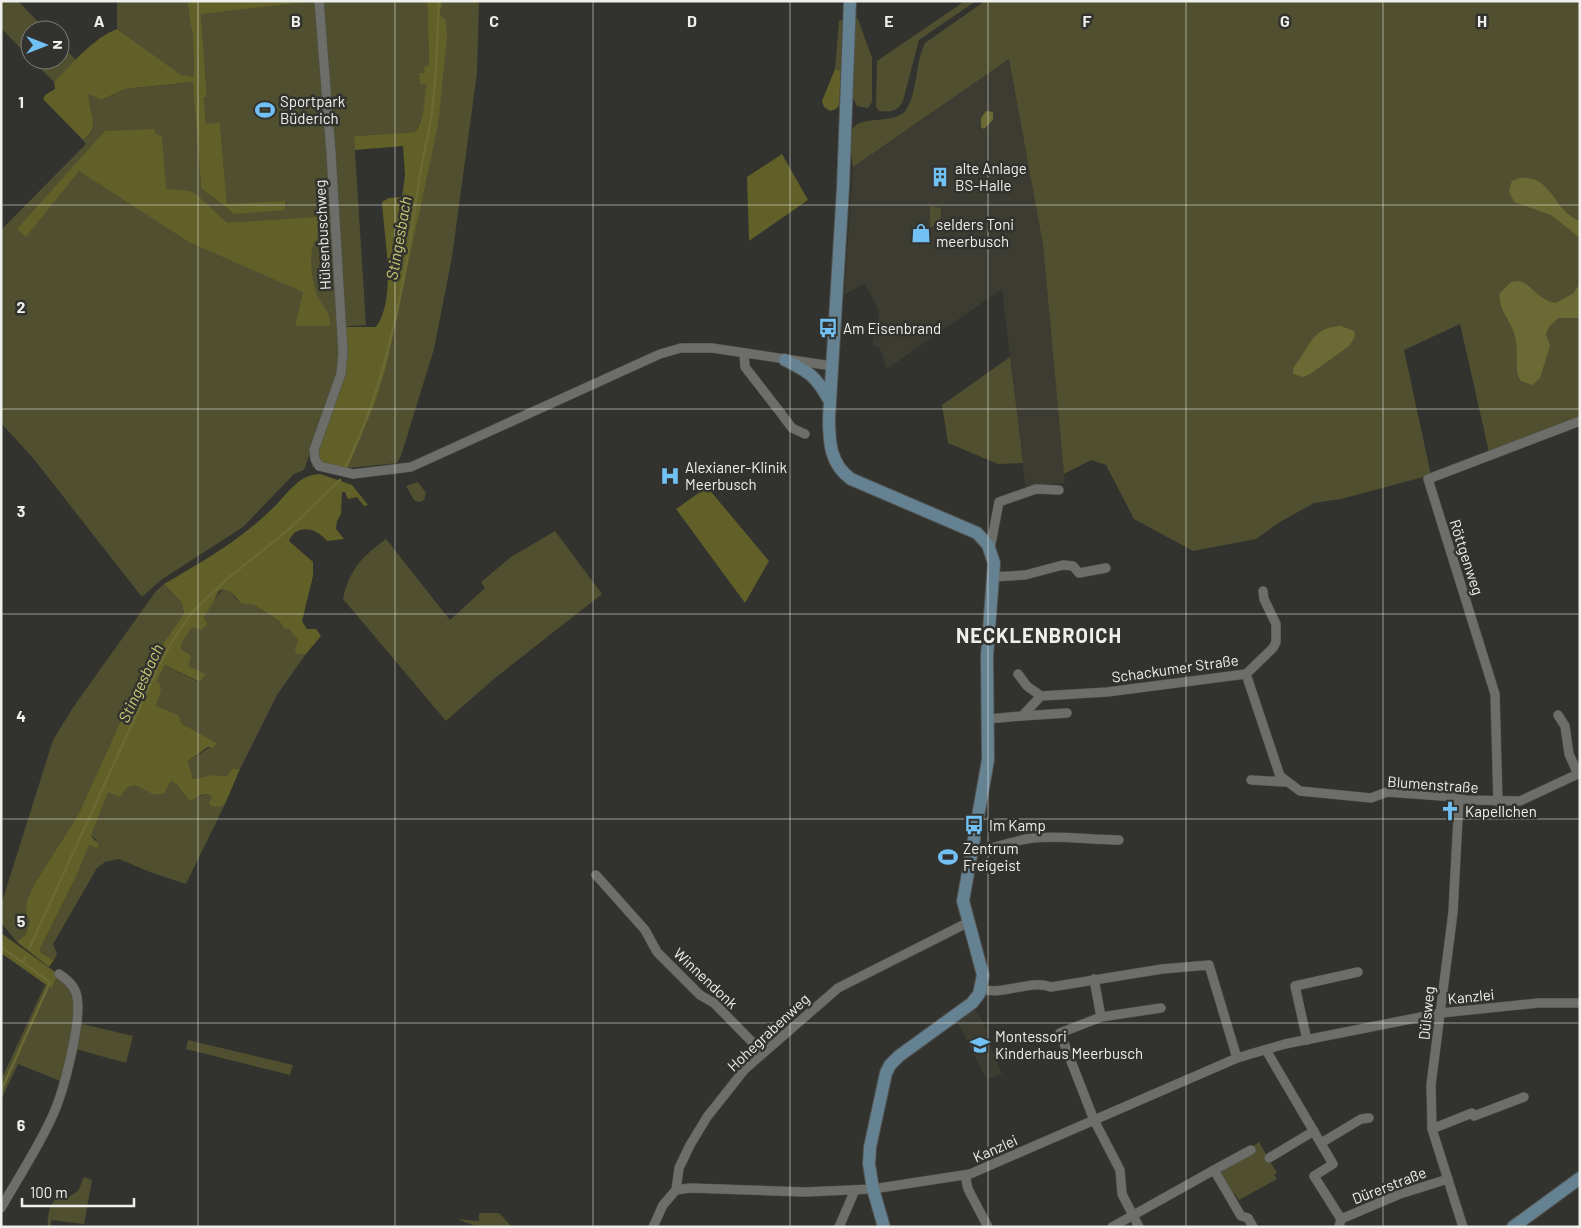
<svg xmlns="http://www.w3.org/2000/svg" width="1581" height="1228" viewBox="0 0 1581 1228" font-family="Barlow,sans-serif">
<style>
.built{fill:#3c3c33}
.green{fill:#505030}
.forest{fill:#616029}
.water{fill:#6b6a34}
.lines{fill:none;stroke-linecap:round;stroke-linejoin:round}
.stream{stroke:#6b6a34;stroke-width:2.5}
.minor-casing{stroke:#51514e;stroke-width:10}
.secondary-casing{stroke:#51514e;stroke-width:14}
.minor{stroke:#6d6d69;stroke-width:9}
.secondary{stroke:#658292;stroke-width:12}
.grid{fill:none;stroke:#efefec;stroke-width:1;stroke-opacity:0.55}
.labels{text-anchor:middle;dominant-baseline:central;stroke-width:5;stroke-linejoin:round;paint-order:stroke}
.poi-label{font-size:15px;fill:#efefec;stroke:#32322e;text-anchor:start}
.street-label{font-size:15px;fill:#efefec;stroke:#32322e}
.water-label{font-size:16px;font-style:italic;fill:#cbca76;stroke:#32322e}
.district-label{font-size:20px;font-weight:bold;letter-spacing:1px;fill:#efefec;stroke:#32322e}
.grid-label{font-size:16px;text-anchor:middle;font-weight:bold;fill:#efefec;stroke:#32322e;stroke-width:5;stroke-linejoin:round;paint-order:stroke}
</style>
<rect width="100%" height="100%" fill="#32322e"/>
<g class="built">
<polygon points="1009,59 1043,245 1065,483 1025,487 1002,289 887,369 880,348 872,344 879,316 878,309 865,284 844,295 853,167"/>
<polygon points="973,1007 989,1031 985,1033 1002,1074 987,1080 956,1019"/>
</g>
<g class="green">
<polygon points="1,1 18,1 46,30 30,30 30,58 1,28"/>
<polygon points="126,1 187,1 193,38 194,77 181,76 117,29 117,3"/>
<path d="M316 1H427L429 65 425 73 419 74C420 77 424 81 425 84 429 96 422 123 415 132L354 136 366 325 339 327 338 373 304 470 294 474 243 527 161 580 142 597 33 458 1 423V230L86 144 83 140C102 129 90 111 87 93L103 100 125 89 194 82 201 188 231 212 284 201 227 205 220 124H206L204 96H207L201 13Z"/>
<polygon points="443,1 479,1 477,73 452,257 434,349 401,456 397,463 348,468 376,401 386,368 439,7"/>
<path d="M965 1H976L919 40 903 101C898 112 890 112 879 111L876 107 877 61Z"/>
<path d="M985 1H1580V418L1489 452 1460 324 1404 350 1431 475 1341 499 1314 503 1280 522 1256 539 1193 551 1134 519 1106 465 1091 460 1064 474 1043 245 1009 59 853 167C852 157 848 141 851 132 857 113 895 126 906 110 918 91 915 63 925 43Z"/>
<polygon points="854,15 858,19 872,58 872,102 868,108 857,106 852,96"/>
<polygon points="843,19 841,70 835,69 839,21"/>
<polygon points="60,44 76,60 54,82 32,60 60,60"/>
<path d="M930 206 940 208C944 218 937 224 930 228Z"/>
<polygon points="1010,357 1023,463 998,464 948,443 942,405"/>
<polygon points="418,482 426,493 424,500 419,502 414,500 406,486"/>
<path d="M555 531 602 594 495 678 446 721 343 599C350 568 362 557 386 539L450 620 485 588 481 582 511 557Z"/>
<polygon points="164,584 182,603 184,613 141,676 78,815 36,881 26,914 30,921 26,934 17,942 2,924 2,902 53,740 72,709 156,591"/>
<polygon points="223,589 231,592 238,601 254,605 272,616 280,622 284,629 289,629 299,640 297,654 305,655 277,695 240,769 233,768 226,776 212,775 193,779 188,761 217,743 181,723 179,715 156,706 157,681 165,665 199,682 206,674 188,666 188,653 181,649 181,644 192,626 208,624 204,618 210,604"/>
<polygon points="171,781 176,784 188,799 208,794 220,807 225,804 186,884 150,872 119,859 105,862 97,868 53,944 57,954 54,960 41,953 40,949 77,875 89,844 97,840 91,836 108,791 124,790 131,785 136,784 155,795 164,794"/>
<polygon points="58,974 67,980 78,1004 63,1082 18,1064 1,1100 1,1080 45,985 52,989"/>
<polygon points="78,1023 133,1036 126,1063 72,1048"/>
<polygon points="188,1040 293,1065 290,1075 186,1049"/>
<polygon points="1259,1142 1277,1173 1274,1175 1277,1179 1239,1200 1235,1194 1232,1196 1216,1171"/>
<path d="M84 1177 92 1180 84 1224 51 1220V1227H48C47 1217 49 1204 57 1198L64 1200 78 1191Z"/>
<polygon points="479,1213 499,1213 512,1227 478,1227 457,1219 479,1221"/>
</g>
<g class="forest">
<path d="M187 1H316L201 14 207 97H204L206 124 220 123 227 204 285 201V210L234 214 201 188 193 82 125 89 102 100 88 94C89 111 102 128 83 140L43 99 45 95 55 89 54 82C72 64 93 38 117 29L181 75 194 77 193 38Z"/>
<path d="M427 1H443L439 14 446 20 447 38 438 125 386 368 376 401 348 468 312 467 338 390 345 327H376C397 298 384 237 382 202L389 198 402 197 405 175 403 146 355 150 354 136 415 132C425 118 424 102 426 85L420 84 419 73H425L424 67 429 65Z"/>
<polygon points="835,69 841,70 839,105 836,109 830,111 824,107 822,101"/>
<path d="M154 129 155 133 162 137 166 189 190 191 197 195 227 223 330 216 331 232C324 234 315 238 313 245 309 259 312 287 319 299 326 312 330 310 330 326H295L303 292 189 242 79 171 26 237 17 229 105 131Z"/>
<polygon points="782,154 808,200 749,241 747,177"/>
<path d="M320 474 352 485 368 505 364 506 357 497 348 499 345 492H342L341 514 337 521 336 529 344 539 327 541C317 528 296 523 289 541L313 562V576L302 621 307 629H316L321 636 305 655 297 654 295 650 298 640 289 629H284L280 622 272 616 254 605 241 603 231 592 223 589 219 591 204 618 208 624 201 630 192 627 181 644V649L188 653 191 657 188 666 206 674 200 682 165 665 157 681C165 689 158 696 156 706L179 715 181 723 217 743 213 748 208 747 188 761 193 779 212 775 226 776 233 768 240 769 225 804 220 807 211 806 209 802 212 798 208 794 201 795 192 800 188 799 176 784 171 781 164 794 155 795C138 788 133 776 120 797L108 792 91 836 99 845 97 848 89 845 77 875 40 949 41 953 54 960 49 967 17 942 26 934 30 921 26 914 27 901 36 881 78 815 141 676 184 613 182 603 164 584C205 560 244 538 277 504 289 491 301 474 320 474Z"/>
<polygon points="707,487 769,561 745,603 676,509"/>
<polygon points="1,933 58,974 52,989 1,953"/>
</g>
<g class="water">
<polygon points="986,111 993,112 993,120 984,129 981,127 981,118"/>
<path d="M1519 178C1553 174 1552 211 1580 221V238L1551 215 1514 202 1509 191 1512 181Z"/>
<path d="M1518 281C1532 283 1537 300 1556 303L1574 293 1580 283V318H1558L1549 327 1546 334 1550 346 1540 378 1532 385 1521 381 1518 376C1515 362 1519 347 1514 333 1510 320 1497 307 1500 293L1511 282Z"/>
<path d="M1341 326 1354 331 1355 337 1349 346 1310 374 1303 377 1293 374C1292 367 1296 365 1299 360 1312 341 1315 327 1341 326Z"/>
</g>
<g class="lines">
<g class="stream">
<path d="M344 470C389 381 405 279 419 181 422 158 429 135 432 111 437 75 437 37 439 1"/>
<polyline points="1,947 50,982 1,1091"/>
<polyline points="30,947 159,665 173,640 193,611 227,579 288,530 340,480"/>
<polyline points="23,962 25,957"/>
</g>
<defs>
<g id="minor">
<polyline points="319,1 331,152 343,353 341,374 314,450 315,459 319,466 353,474 411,467 660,354 681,348 712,348 832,366"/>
<polyline points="744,353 745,367 780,412 792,428 805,434"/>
<polyline points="990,549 999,502 1036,489 1059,490"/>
<polyline points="993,577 1025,575 1063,565 1073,566 1079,573 1106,568"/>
<polyline points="1018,674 1027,686 1041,696 1107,692 1246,674 1273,648 1276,642 1276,624 1264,599 1263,591"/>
<polyline points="1246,674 1280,776 1300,791 1371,798 1387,792 1455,797 1466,800 1520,801 1580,773"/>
<polyline points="1558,715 1565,726 1569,754 1578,774"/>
<polyline points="1022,716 1067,713"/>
<polyline points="988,719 1022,716 1041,696"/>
<polyline points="1251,780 1285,782"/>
<polyline points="1459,799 1453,912 1431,1085 1432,1129 1463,1227"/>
<polyline points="1498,802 1495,694 1428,479 1580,421"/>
<path d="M972 849C993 851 1012 840 1033 838 1061 835 1091 840 1119 840"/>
<polyline points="596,875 645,930 657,952 700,995 714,1003 763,1053"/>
<polyline points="1094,979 1101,1017"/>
<path d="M981 989C1005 996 1029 979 1051 987L1162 969 1209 965 1237 1058"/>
<polyline points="1307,1040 1295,986 1358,972"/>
<polyline points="1266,1050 1333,1164 1314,1176 1341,1219 1339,1227"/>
<polyline points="1432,1129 1472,1113 1474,1116 1524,1097"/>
<polyline points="1321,1143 1361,1119 1369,1118"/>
<polyline points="1269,1158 1314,1131"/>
<polyline points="1214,1170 1251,1150"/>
<polyline points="965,1175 968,1189 988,1227"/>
<polyline points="676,1190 690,1188 805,1192 873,1189 970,1174 1237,1058 1285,1044 1441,1013 1538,1003 1580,1003"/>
<path d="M1 1208C18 1178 38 1148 52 1117 63 1094 84 1016 76 993 73 984 66 979 59 974"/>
<polyline points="1341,1219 1400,1194 1448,1179"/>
<polyline points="653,1227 663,1205 676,1190 679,1168 690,1145 707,1117 745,1069 838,988 969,922"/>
<polyline points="839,1227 855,1190"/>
<polyline points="1112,1227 1214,1170 1241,1216 1248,1218 1253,1227"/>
<polyline points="1139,1227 1122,1194 1120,1170 1094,1120 1060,1033 1101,1017 1161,1008"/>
</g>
<g id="secondary">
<path d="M850 1 843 188 829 418C829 442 830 464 851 479L977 533 988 545 994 563 987 656 988 760 963 901 983 975 979 994 972 1003 899 1056 890 1065 886 1073 870 1147 869 1164 873 1189 884 1227"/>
<path d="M785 360C809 372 816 376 829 400"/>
<polyline points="1513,1227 1580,1178"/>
</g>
</defs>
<use href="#minor" class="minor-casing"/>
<use href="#secondary" class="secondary-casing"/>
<use href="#minor" class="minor"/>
<use href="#secondary" class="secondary"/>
</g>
<path class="grid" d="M198 1V1227M395 1V1227M593 1V1227M790 1V1227M988 1V1227M1186 1V1227M1383 1V1227M1 205H1580M1 409H1580M1 614H1580M1 819H1580M1 1023H1580"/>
<defs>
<symbol id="stadium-bare" viewBox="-9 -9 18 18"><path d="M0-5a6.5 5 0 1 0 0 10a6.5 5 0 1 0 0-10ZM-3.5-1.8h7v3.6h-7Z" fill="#72c1f5" stroke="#32322e" stroke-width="2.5" paint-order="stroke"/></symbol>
<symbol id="building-bare" viewBox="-9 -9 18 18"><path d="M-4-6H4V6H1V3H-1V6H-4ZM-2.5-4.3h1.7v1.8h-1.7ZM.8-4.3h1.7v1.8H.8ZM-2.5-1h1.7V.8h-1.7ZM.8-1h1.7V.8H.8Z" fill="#72c1f5" stroke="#32322e" stroke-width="2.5" paint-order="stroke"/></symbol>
<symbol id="shop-bare" viewBox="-9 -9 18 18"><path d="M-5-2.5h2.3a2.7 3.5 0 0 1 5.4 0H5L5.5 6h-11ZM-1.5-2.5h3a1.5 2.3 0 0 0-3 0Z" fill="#72c1f5" stroke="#32322e" stroke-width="2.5" paint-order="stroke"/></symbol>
<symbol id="bus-bare" viewBox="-9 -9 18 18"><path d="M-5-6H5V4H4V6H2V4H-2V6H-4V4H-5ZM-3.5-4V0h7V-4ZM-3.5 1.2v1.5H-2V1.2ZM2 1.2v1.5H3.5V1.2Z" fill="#72c1f5" stroke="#32322e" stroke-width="2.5" paint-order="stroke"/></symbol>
<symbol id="hospital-bare" viewBox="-9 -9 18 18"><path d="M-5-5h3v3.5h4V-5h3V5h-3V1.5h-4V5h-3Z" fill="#72c1f5" stroke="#32322e" stroke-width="2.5" paint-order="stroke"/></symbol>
<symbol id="church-bare" viewBox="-9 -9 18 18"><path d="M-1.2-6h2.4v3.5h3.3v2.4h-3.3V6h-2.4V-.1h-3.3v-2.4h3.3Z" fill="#72c1f5" stroke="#32322e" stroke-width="2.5" paint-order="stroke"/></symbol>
<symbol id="school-bare" viewBox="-9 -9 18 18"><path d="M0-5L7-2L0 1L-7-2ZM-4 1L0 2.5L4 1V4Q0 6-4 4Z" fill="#72c1f5" stroke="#32322e" stroke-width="2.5" paint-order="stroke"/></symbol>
</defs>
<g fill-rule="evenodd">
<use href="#stadium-bare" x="251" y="96" width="28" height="28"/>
<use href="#building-bare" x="926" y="163" width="28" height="28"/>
<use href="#shop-bare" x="907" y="219" width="28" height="28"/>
<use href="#bus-bare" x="814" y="314" width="28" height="28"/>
<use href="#hospital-bare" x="656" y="462" width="28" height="28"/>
<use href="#church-bare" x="1436" y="797" width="28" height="28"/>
<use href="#bus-bare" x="960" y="811" width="28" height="28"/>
<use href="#stadium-bare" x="934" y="843" width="28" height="28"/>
<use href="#school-bare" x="966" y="1031" width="28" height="28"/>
</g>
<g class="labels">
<g class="poi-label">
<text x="280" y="101">Sportpark<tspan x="280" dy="17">Büderich</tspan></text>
<text x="955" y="168">alte Anlage<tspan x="955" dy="17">BS-Halle</tspan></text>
<text x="936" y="224">selders Toni<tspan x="936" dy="17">meerbusch</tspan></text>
<text x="843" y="328">Am Eisenbrand</text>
<text x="685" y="467">Alexianer-Klinik<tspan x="685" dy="17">Meerbusch</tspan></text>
<text x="1465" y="811">Kapellchen</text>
<text x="989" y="825">Im Kamp</text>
<text x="963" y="848">Zentrum<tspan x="963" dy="17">Freigeist</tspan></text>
<text x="995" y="1036">Montessori<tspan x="995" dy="17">Kinderhaus Meerbusch</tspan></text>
</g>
<g class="street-label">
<text transform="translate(322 235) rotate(-93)">Hülsenbuschweg</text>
<text transform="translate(1467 557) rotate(72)">Röttgenweg</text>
<text transform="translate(1175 668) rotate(-8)">Schackumer Straße</text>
<text transform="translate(1433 784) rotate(4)">Blumenstraße</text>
<text transform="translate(706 978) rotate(43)">Winnendonk</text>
<text transform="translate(1471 996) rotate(-6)">Kanzlei</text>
<text transform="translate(1426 1013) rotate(-84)">Dülsweg</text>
<text transform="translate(768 1032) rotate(-43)">Hohegrabenweg</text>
<text transform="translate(995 1148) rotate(-24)">Kanzlei</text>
<text transform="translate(1389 1185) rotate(-21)">Dürerstraße</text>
</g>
<g class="water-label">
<text transform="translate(398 238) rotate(-80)">Stingesbach</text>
<text transform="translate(140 683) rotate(-65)">Stingesbach</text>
</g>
<g class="district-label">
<text x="1039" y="635">NECKLENBROICH</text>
</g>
</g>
<g class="grid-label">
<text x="99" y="27">A</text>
<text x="296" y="27">B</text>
<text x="494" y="27">C</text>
<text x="692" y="27">D</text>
<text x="889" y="27">E</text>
<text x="1087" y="27">F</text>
<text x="1285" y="27">G</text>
<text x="1482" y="27">H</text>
<text x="21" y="108">1</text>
<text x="21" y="313">2</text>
<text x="21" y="517">3</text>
<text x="21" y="722">4</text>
<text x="21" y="927">5</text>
<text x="21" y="1131">6</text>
</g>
<rect width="1581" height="1228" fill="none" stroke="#efefec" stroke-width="5"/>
<g transform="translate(45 45) rotate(90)"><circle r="24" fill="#32322e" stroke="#7e7e7a"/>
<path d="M0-4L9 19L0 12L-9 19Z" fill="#72c1f5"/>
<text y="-8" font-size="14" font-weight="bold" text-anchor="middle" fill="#efefec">N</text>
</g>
<path d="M22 1198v8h112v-8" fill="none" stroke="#efefec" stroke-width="2.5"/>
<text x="30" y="1198" font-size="15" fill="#efefec" stroke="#32322e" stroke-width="4" paint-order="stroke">100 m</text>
</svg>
